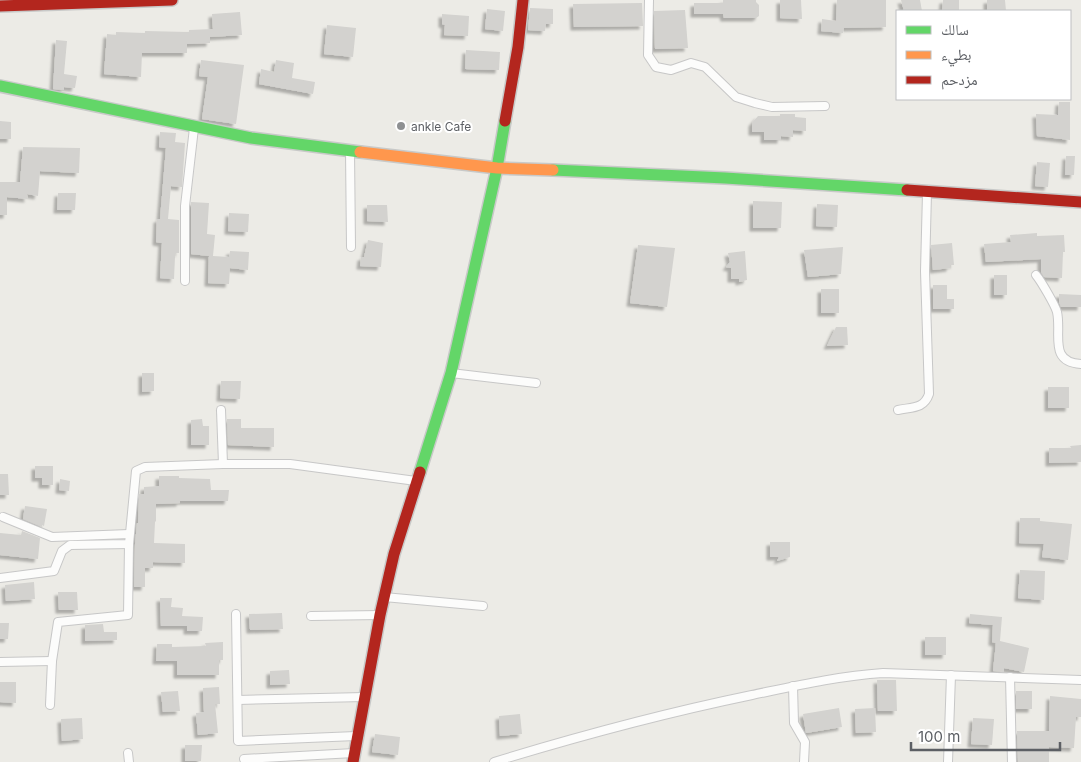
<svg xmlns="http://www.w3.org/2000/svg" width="1081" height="762" viewBox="0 0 1081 762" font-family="Inter,'Noto Naskh Arabic',sans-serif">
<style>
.building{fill:#d3d2cf;filter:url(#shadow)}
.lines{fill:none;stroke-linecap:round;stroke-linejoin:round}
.street-casing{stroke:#c7c7c7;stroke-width:10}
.fast-casing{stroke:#c8c9c8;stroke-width:14}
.slow-casing{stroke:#c8c9c8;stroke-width:14}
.jam-casing{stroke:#c8c9c8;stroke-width:14}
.street{stroke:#fcfcfb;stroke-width:8}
.fast{stroke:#63d668;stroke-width:11}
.slow{stroke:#ff974d;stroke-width:11}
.jam{stroke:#b3261e;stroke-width:11}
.poi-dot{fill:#8e9092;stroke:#fff;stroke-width:2}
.labels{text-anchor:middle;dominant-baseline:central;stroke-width:4;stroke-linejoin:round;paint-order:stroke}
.poi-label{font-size:12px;fill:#5c5f64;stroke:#fff;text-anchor:start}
</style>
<defs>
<filter id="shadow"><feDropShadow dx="-3.5" dy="3.5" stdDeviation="1" flood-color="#0004"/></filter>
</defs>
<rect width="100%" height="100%" fill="#ecebe6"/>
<g class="building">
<polygon points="723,0 756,0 756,2 759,5 759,16 756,18 724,18 723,14 694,14 694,3 723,3"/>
<polygon points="780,0 801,0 802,19 780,18"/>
<polygon points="837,0 886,0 886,27 844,28 843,33 821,31 822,19 836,21"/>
<polygon points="901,0 920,0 922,11 904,11"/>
<polygon points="943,0 959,0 959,11 942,11"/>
<polygon points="987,0 1005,0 1006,11 987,11"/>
<polygon points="642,3 643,26 574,27 573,4"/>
<polygon points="530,8 553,9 553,24 546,24 545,31 528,30"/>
<polygon points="487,9 505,11 503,31 485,29"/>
<polygon points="685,10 688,48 655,49 654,11"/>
<polygon points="240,12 242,35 210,37 210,43 187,44 187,53 142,53 141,77 104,74 107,34 116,35 116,32 145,33 145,31 189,32 189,30 213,29 212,14"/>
<polygon points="442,14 469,16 468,36 444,35 445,25 442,24"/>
<polygon points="327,25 356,28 353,57 324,54"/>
<polygon points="56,40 67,41 64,74 77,76 75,88 64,87 64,90 53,89"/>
<polygon points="466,50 500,52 499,70 465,69"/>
<polygon points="201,60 244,65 236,124 202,119 208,77 199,76"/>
<polygon points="276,60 294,63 292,78 315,82 313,94 259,84 261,69 274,72"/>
<polygon points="1059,102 1070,102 1070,140 1037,136 1036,114 1058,115"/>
<polygon points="780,114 795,114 795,117 806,118 806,131 793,130 793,137 781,136 781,140 764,140 764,132 752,132 752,123 758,116 780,116"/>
<polygon points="0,121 11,122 11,139 0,139"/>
<polygon points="160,132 176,133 175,142 185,143 182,187 171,186 168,219 179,220 179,253 176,253 175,257 174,279 160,278 162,243 156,242 157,219 160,219 166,148 159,147"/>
<polygon points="23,147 80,148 79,173 40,171 38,196 27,194 28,199 7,197 7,215 0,215 0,182 20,182"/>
<polygon points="1066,156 1075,156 1074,175 1065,175"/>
<polygon points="1037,162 1050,163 1048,187 1035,186"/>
<polygon points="58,193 76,193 75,210 57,210"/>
<polygon points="753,201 782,202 781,228 753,228"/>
<polygon points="191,202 209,203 207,234 215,235 213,256 229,257 230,251 249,252 248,270 230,268 229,284 208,283 209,256 191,254"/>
<polygon points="817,204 838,205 837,227 816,226"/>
<polygon points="367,205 387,205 388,222 367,221"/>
<polygon points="229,213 249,214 248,232 228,231"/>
<polygon points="1037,233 1037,236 1064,235 1065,252 1063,252 1062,278 1044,277 1041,272 1041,259 986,262 984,244 1011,242 1010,235"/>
<polygon points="368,240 383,243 381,267 360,266 361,257 364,257"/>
<polygon points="952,243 954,265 950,265 950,268 933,270 931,245"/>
<polygon points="638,245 675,248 667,307 630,303"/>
<polygon points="843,247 841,274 808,277 804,250"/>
<polygon points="745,251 747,280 739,282 739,279 731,279 731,268 726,267 730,262 728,253"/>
<rect x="994" y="275" width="13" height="20"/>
<polygon points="933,285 947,285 947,299 954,299 954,309 933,309"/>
<rect x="821" y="289" width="18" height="24"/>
<polygon points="1059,294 1081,295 1081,307 1061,307 1059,302"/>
<polygon points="836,327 847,327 848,345 827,346"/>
<polygon points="142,373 154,373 154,391 142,392"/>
<polygon points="221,381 241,381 240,399 220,398"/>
<rect x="1048" y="387" width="21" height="21"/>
<polygon points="202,419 203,426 209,426 209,445 191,445 191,420"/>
<polygon points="227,419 241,419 241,428 274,428 274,447 228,445"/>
<polygon points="1081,445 1081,462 1049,463 1049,448 1071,448 1070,446"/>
<polygon points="35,466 53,466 53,485 42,485 42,478 35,478"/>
<polygon points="0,474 8,474 9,495 0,495"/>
<polygon points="159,476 179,476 179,478 210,479 211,490 229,490 228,501 180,501 180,503 156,504 156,521 155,522 154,543 185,544 185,563 153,562 153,568 145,568 145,587 134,587 135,544 137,523 138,523 139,494 144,494 144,487 159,486"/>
<polygon points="60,479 70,481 69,491 59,490"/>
<polygon points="25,506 47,509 44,526 42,525 42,527 23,519"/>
<polygon points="1020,518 1040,518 1040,521 1072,524 1068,560 1042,557 1044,544 1019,543"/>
<polygon points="22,531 40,538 38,559 0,555 0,533 21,535"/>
<polygon points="770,542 790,542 790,557 777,561 779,557 770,557"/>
<polygon points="1020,570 1045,571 1044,600 1018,598"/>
<polygon points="34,582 35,599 6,601 5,585"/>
<polygon points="58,592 77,592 78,610 59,610"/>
<polygon points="160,598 172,598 171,607 183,608 182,616 203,617 202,631 187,631 187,626 161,626"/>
<polygon points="282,613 283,629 250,630 249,614"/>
<polygon points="970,614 1002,617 1000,641 1029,648 1024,672 1004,668 1004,672 993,671 996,643 992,642 993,625 969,623"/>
<polygon points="0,623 9,623 8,639 0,639"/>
<polygon points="103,624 104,632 117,632 117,640 85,641 85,625"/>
<rect x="925" y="637" width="21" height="18"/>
<polygon points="223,642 223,660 219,660 219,675 177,675 177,661 156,661 157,644 172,644 172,647 206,646 205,643"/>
<polygon points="289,670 290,684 270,685 270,671"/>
<polygon points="877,680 896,680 897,711 878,711"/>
<polygon points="0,682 16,682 16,703 0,702"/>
<polygon points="219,687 220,704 215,704 218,733 198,735 196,713 204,712 203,688"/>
<polygon points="178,691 180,711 163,712 161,692"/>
<rect x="1016" y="691" width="16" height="18"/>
<polygon points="1050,696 1081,699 1081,717 1076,717 1074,748 1049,747 1049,762 1018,762 1017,731 1049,731"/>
<polygon points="839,708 842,727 806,733 803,714"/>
<polygon points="875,708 876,732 856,733 855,709"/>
<polygon points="520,714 522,734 500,736 499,716"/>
<polygon points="82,718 83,739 62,741 61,719"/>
<polygon points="973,718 994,719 992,745 971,744"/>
<polygon points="375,734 400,737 398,755 372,752"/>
<polygon points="185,745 202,745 201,761 185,761"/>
</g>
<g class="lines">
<defs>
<g id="street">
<polyline points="649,0 648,55 656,67 671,70 691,63 705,67 736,97 755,103 772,107 825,106"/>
<polyline points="350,151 351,247"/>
<path d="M1036 275C1041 281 1055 305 1057 312 1062 334 1048 362 1081 364"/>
<polyline points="185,281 185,206 194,128"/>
<polyline points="451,373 536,383"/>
<polyline points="221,410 223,464"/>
<path d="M898 410C912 407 924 409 929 394L925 271 927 193"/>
<polyline points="3,517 52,537 129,534"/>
<polyline points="0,578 54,571 62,551 70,545 129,544 136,471 145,467 223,464 290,464 416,481"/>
<polyline points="384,597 483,606"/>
<polyline points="236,614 238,741 356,736"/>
<polyline points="311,616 380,615"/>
<polyline points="0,662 52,661"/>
<polyline points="1010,677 1012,762"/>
<polyline points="793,686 794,723 805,742 804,762"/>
<polyline points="238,700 364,697"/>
<polyline points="50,705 52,661 58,622 128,615 129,544"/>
<polyline points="128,753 129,762"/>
<polyline points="244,759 354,753"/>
<path d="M494 762C579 736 665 713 752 695 795 686 838 676 883 673L1081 680"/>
<polyline points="948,762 951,675"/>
</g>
<g id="fast">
<polyline points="0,86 251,138 360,152"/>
<polyline points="553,170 725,178 907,190"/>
<polyline points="420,472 451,373 497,168 505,121"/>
</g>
<polyline id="slow" points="360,152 497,168 553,170"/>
<g id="jam">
<polyline points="0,6 172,0"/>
<polyline points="505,121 518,47 523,0"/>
<polyline points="907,190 1081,202"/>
<polyline points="353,762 380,615 394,554 420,472"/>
</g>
</defs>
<use href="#street" class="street-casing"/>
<use href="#fast" class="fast-casing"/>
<use href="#slow" class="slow-casing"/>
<use href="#jam" class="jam-casing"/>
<use href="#street" class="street"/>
<use href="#fast" class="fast"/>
<use href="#slow" class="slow"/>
<use href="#jam" class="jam"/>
</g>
<circle class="poi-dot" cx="401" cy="126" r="5"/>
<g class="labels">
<g class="poi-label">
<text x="411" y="126">ankle Cafe</text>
</g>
</g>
<rect x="896" y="10" width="175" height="90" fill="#ffffff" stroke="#bebfc1"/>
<rect x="906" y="26" width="25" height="8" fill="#63d668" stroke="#bebfc1"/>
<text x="941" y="35" font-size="15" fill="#5c5f64">سالك</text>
<rect x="906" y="51" width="25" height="8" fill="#ff974d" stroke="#bebfc1"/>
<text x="941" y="60" font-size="15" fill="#5c5f64">بطيء</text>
<rect x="906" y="76" width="25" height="8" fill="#b3261e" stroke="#bebfc1"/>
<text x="941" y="85" font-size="15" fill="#5c5f64">مزدحم</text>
<path d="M911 742v8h149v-8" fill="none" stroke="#5c5f64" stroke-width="2.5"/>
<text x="918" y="742" font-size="15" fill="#5c5f64" stroke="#ffffff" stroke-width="4" paint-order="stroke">100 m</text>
</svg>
